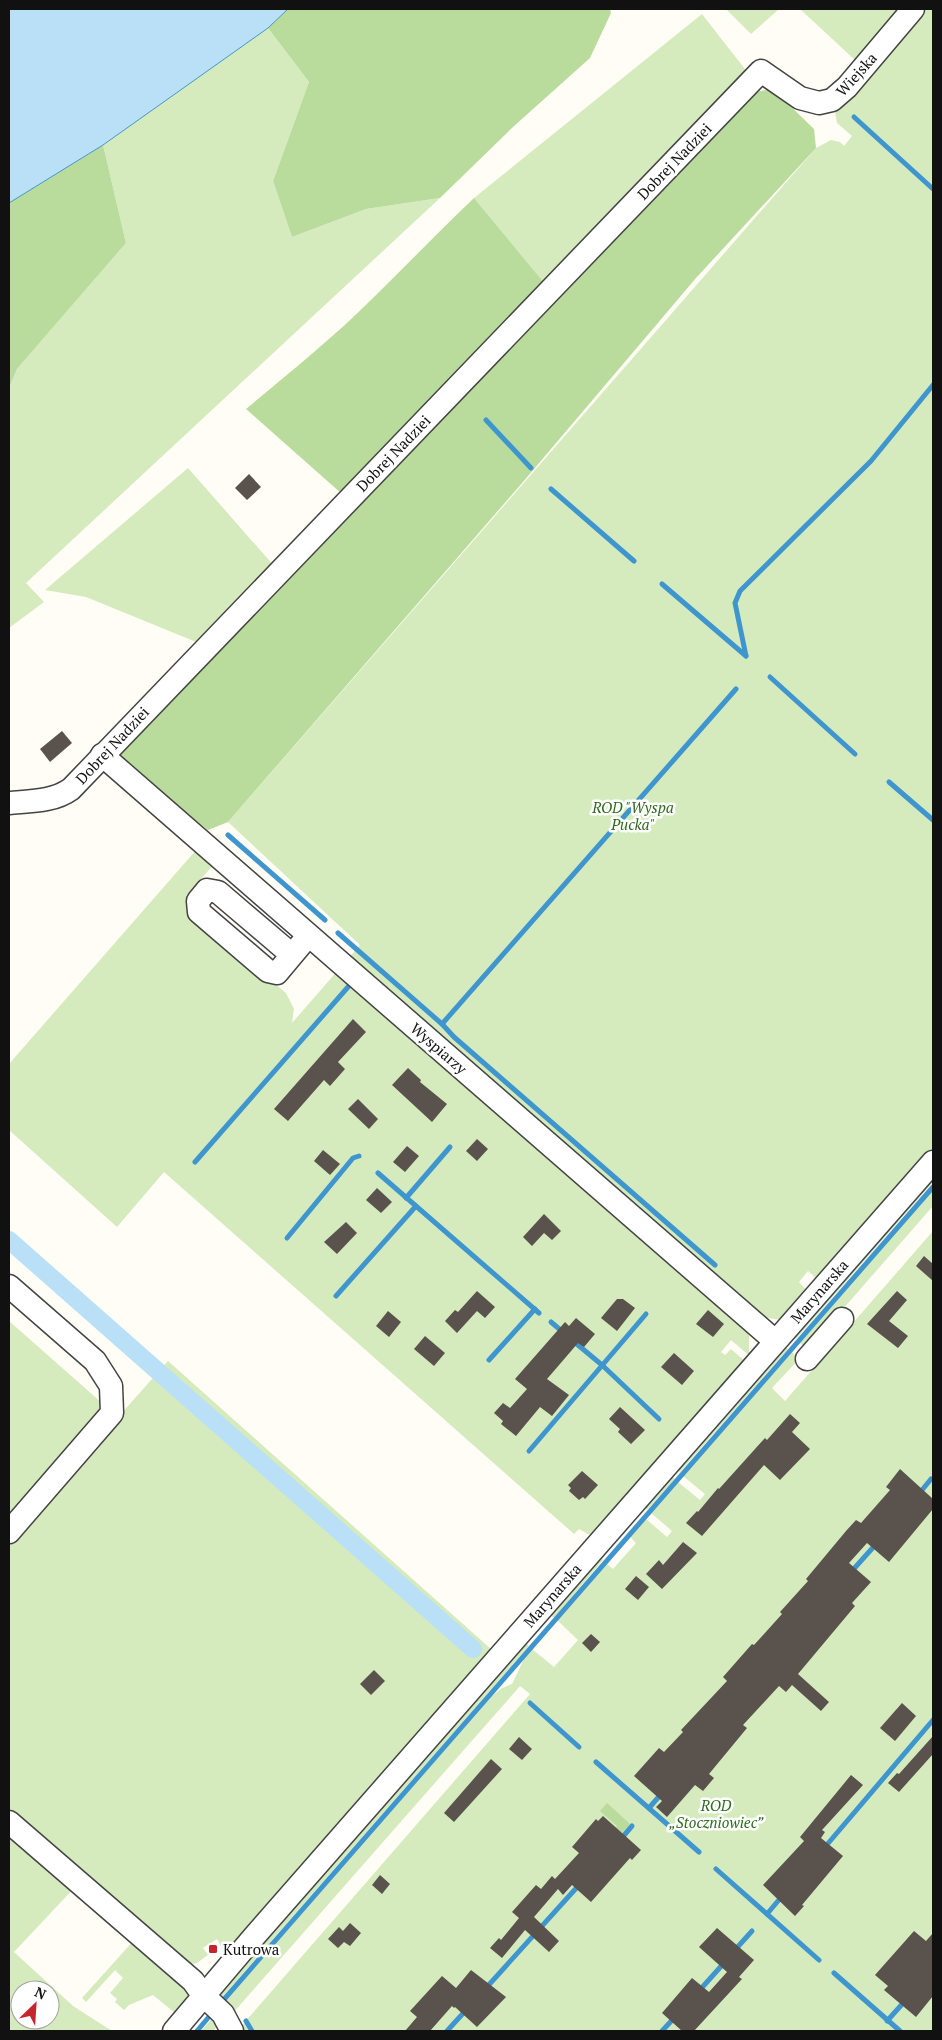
<svg xmlns="http://www.w3.org/2000/svg" width="942" height="2040" viewBox="0 0 942 2040" font-family="'PT Serif',serif">
<style>
.green{fill:#d5ebbd;fill-rule:evenodd}
.forest{fill:#b9dc9c}
.water{fill:#b9e0f7;stroke:#3f96cf}
.lines{fill:none;stroke-linecap:round;stroke-linejoin:round}
.stream{stroke:#3f96cf;stroke-width:5}
.canal{stroke:#b9e0f7;stroke-width:18}
.building{fill:#5a524d}
.minor-casing{stroke:#444;stroke-width:25}
.minor{stroke:#fff;stroke-width:22}
.poi-dot{fill:#c4262e;stroke:#fff;stroke-width:2}
.labels{text-anchor:middle;dominant-baseline:central;stroke-width:5;stroke-linejoin:round;paint-order:stroke}
.street-label{font-size:15px;fill:#111;stroke:#fff}
.park-label{font-size:15px;font-style:italic;fill:#2f6b1f;stroke:#fff}
.poi-label{font-size:15px;fill:#111;stroke:#fff;text-anchor:start}
</style>
<rect width="100%" height="100%" fill="#fffdf5"/>
<g class="green">
<polygon points="726,9 779,9 751,34"/>
<polygon points="800,9 933,9 933,1149 902,1187 817,1279 808,1271 799,1282 807,1291 781,1320 768,1318 753,1338 749,1335 749,1352 754,1354 752,1358 731,1340 721,1352 725,1355 731,1349 747,1363 595,1534 588,1534 579,1529 574,1534 164,1172 117,1227 9,1130 9,1064 197,849 215,863 186,896 186,909 286,993 294,1009 292,1023 360,945 228,822 816,148 831,140 840,142 844,146 852,136 837,123 835,112 870,74"/>
<polygon points="702,14 748,73 546,285 474,198"/>
<polygon points="268,28 309,82 273,181 292,237 366,209 440,198 26,583 44,602 9,628 9,388 17,369 126,243 103,145"/>
<polygon points="188,468 275,567 201,644 86,597 45,590"/>
<polygon points="933,1171 933,1182 796,1339 790,1334"/>
<polygon points="933,1190 933,1206 807,1350 800,1343"/>
<polygon points="933,1231 933,2031 242,2031 240,2028 244,2023 530,1694 520,1686 232,2014 222,2005 493,1695 502,1688 512,1684 524,1659 532,1649 554,1667 578,1640 557,1620 607,1564 613,1569 636,1543 630,1537 646,1519 667,1537 672,1531 651,1513 678,1482 700,1500 705,1494 683,1476 792,1352 799,1359 772,1388 785,1401"/>
<polygon points="9,1321 102,1403 103,1413 9,1520"/>
<polygon points="782,1343 788,1349 680,1472 673,1467"/>
<polygon points="168,1361 491,1649 241,1938 228,1945 221,1946 217,1939 203,1948 208,1955 197,1963 187,1965 9,1814 9,1540"/>
<polygon points="668,1473 675,1479 647,1510 641,1505"/>
<polygon points="597,1555 603,1560 554,1618 547,1612"/>
<polygon points="522,1640 529,1646 218,2002 212,1996"/>
<path d="M9 1828 76 1886 14 1952 73 2006 112 2031H9ZM20 1990H50V2020H20Z"/>
<polygon points="135,1939 192,1992 180,2017 153,1995 129,2005 124,2010 115,2002 117,1999 110,1993 123,1978 115,1970 86,2002 82,1998"/>
<polygon points="215,2015 220,2024 213,2031 201,2031"/>
</g>
<g class="forest">
<polygon points="288,9 610,9 611,13 590,58 513,127 440,198 366,209 292,237 273,181 309,82 268,28"/>
<path d="M767 90 777 93 814 129 816 148 696 278 523 482 228 822 208 830 115 757 342 494 246 409C289 373 333 338 373 298 407 265 439 231 474 198L546 285 755 92Z"/>
<polygon points="103,145 126,243 17,369 9,388 9,203"/>
<polygon points="607,1803 630,1824 608,1848 607,1837 617,1826 600,1811"/>
</g>
<polygon class="water" points="9,9 288,9 268,28 103,145 9,203"/>
<g class="lines">
<g class="stream">
<polyline points="854,117 933,189"/>
<polyline points="486,420 531,468"/>
<polyline points="551,489 634,561"/>
<polyline points="662,584 746,656"/>
<polyline points="746,656 735,603 740,591 871,461 933,385"/>
<polyline points="770,677 855,754"/>
<polyline points="889,782 933,820"/>
<polyline points="228,835 325,920"/>
<polyline points="338,933 442,1024 454,1037 715,1265"/>
<polyline points="442,1024 736,689"/>
<polyline points="195,1162 348,987"/>
<polyline points="378,1173 539,1313"/>
<polyline points="406,1198 450,1147"/>
<polyline points="287,1238 353,1158 359,1156"/>
<polyline points="336,1296 416,1206"/>
<polyline points="551,1322 564,1333"/>
<polyline points="572,1340 602,1365 659,1419"/>
<polyline points="489,1360 535,1309"/>
<polyline points="529,1451 646,1314"/>
<polyline points="918,1495 931,1479"/>
<polyline points="851,1572 877,1543"/>
<polyline points="530,1703 579,1747"/>
<polyline points="596,1762 699,1852"/>
<polyline points="649,1808 662,1793"/>
<polyline points="620,1840 632,1826"/>
<polyline points="825,1847 933,1720"/>
<polyline points="716,1869 819,1960"/>
<polyline points="767,1914 783,1895"/>
<polyline points="734,1951 752,1931"/>
<polyline points="834,1973 900,2031"/>
<polyline points="486,1988 579,1885"/>
<polyline points="698,1992 724,1963"/>
<polyline points="220,2004 933,1187"/>
<polyline points="246,2021 252,2031"/>
<polyline points="887,2021 905,2001"/>
<polyline points="197,2031 213,2012"/>
<polyline points="447,2031 467,2009"/>
<polyline points="662,2031 675,2017"/>
</g>
<polyline class="canal" points="9,1240 473,1649"/>
</g>
<g class="building">
<polygon points="249,474 261,487 247,500 235,488"/>
<polygon points="62,731 72,743 50,762 40,749"/>
<polygon points="353,1019 366,1032 338,1062 345,1069 330,1086 324,1080 288,1121 274,1109"/>
<polygon points="408,1068 421,1080 420,1082 447,1104 432,1122 392,1085"/>
<polygon points="358,1099 378,1119 369,1129 348,1109"/>
<polygon points="477,1139 488,1149 477,1161 466,1151"/>
<polygon points="407,1146 419,1156 405,1172 393,1162"/>
<polygon points="323,1150 340,1164 330,1175 314,1161"/>
<polygon points="377,1188 392,1202 381,1213 366,1200"/>
<polygon points="544,1214 561,1231 552,1240 544,1233 532,1246 523,1237"/>
<polygon points="346,1222 357,1233 337,1254 324,1242"/>
<polygon points="924,1256 933,1264 933,1281 916,1266"/>
<polygon points="477,1291 495,1307 485,1318 477,1311 457,1333 445,1321 455,1310 458,1312"/>
<polygon points="897,1291 907,1300 889,1321 908,1336 898,1348 867,1324"/>
<polygon points="617,1299 623,1299 635,1308 617,1331 601,1318"/>
<polygon points="708,1310 724,1324 713,1337 696,1324"/>
<polygon points="388,1311 401,1322 389,1337 376,1326"/>
<polygon points="576,1318 595,1334 584,1347 578,1343 547,1379 569,1395 552,1416 540,1407 516,1436 501,1424 503,1421 494,1413 503,1403 510,1408 527,1389 515,1379 565,1322 569,1326"/>
<polygon points="425,1336 445,1353 434,1366 414,1349"/>
<polygon points="674,1353 694,1371 682,1385 661,1367"/>
<polygon points="620,1407 645,1430 631,1444 618,1432 620,1429 609,1419"/>
<polygon points="790,1414 800,1423 792,1432 810,1449 780,1480 764,1465 702,1536 686,1523 697,1511 698,1512 718,1488 719,1489 765,1438 767,1440"/>
<polygon points="900,1469 933,1499 933,1509 889,1562 867,1543 849,1563 871,1582 852,1603 855,1606 798,1674 829,1702 821,1711 792,1685 786,1692 779,1686 743,1725 747,1728 709,1774 714,1778 703,1791 695,1785 667,1817 656,1807 662,1801 634,1776 659,1748 664,1752 683,1732 681,1730 727,1681 723,1677 752,1644 754,1645 782,1614 780,1612 808,1581 806,1579 846,1531 856,1520 861,1523 890,1490 886,1487"/>
<polygon points="582,1471 598,1485 585,1499 583,1497 579,1500 569,1491 571,1488 568,1485"/>
<polygon points="683,1542 697,1553 662,1589 646,1574 659,1560 663,1565"/>
<polygon points="636,1576 649,1587 638,1600 625,1589"/>
<polygon points="591,1634 600,1642 591,1652 582,1643"/>
<polygon points="374,1670 385,1681 371,1695 360,1684"/>
<polygon points="902,1703 916,1716 895,1741 880,1728"/>
<polygon points="933,1736 933,1754 899,1792 888,1783 897,1773 899,1774"/>
<polygon points="519,1737 532,1749 522,1760 509,1749"/>
<polygon points="491,1759 502,1769 454,1822 444,1813"/>
<polygon points="851,1775 863,1785 822,1830 825,1832 821,1838 843,1856 802,1905 804,1906 795,1916 763,1885 804,1841 800,1837"/>
<polygon points="603,1816 641,1850 632,1860 630,1858 591,1902 572,1885 563,1895 558,1889 534,1917 559,1941 549,1952 525,1930 502,1958 490,1948 499,1938 501,1940 519,1918 512,1912 536,1885 541,1889 552,1876 555,1879 579,1853 572,1847 596,1819 598,1821"/>
<polygon points="380,1875 390,1884 382,1894 372,1885"/>
<polygon points="350,1923 361,1933 350,1946 344,1942 338,1948 328,1939 339,1927 343,1931"/>
<polygon points="717,1928 754,1960 739,1977 742,1979 694,2031 682,2031 662,2013 692,1978 709,1992 727,1972 699,1947"/>
<polygon points="914,1931 926,1941 933,1933 933,1996 916,2017 884,1990 888,1986 875,1975"/>
<polygon points="471,1970 506,1997 477,2027 455,2007 454,2008 452,2006 430,2031 405,2031 417,2017 410,2011 442,1976 456,1988"/>
</g>
<g class="lines">
<defs>
<g id="minor">
<polyline points="102,755 775,1341"/>
<path d="M9 803C30 801 53 802 71 789L761 71 800 98 819 103 832 100 847 87 913 9"/>
<polyline points="292,955 218,892 207,890 198,901 199,912 268,971 277,973 303,942"/>
<polyline points="9,1286 95,1361 111,1386 112,1413 9,1532"/>
<polyline points="807,1359 842,1319"/>
<polyline points="9,1822 193,1981 203,1995 223,2014 232,2031"/>
<polyline points="174,2031 252,1939 933,1162"/>
</g>
</defs>
<use href="#minor" class="minor-casing"/>
<use href="#minor" class="minor"/>
</g>
<rect class="poi-dot" x="208" y="1944" width="10" height="10" rx="2.5"/>
<g class="labels">
<g class="street-label">
<text transform="translate(856 74) rotate(-48)">Wiejska</text>
<text transform="translate(674 161) rotate(-46)">Dobrej Nadziei</text>
<text transform="translate(393 453) rotate(-46)">Dobrej Nadziei</text>
<text transform="translate(112 745) rotate(-47)">Dobrej Nadziei</text>
<text transform="translate(439 1048) rotate(41)">Wyspiarzy</text>
<text transform="translate(819 1291) rotate(-49)">Marynarska</text>
<text transform="translate(552 1595) rotate(-49)">Marynarska</text>
</g>
<g class="park-label">
<text x="633" y="807">ROD "Wyspa<tspan x="633" dy="17">Pucka"</tspan></text>
<text x="716" y="1805">ROD<tspan x="716" dy="17">„Stoczniowiec”</tspan></text>
</g>
<g class="poi-label">
<text x="223" y="1949">Kutrowa</text>
</g>
</g>
<rect width="942" height="2040" fill="none" stroke="#111111" stroke-width="20"/>
<g transform="translate(35 2005) rotate(25)"><circle r="24" fill="#ffffff" stroke="#a0a0a0"/>
<path d="M0-4L9 19L0 12L-9 19Z" fill="#c4262e"/>
<text y="-8" font-size="14" font-weight="bold" text-anchor="middle" fill="#111111">N</text>
</g>
</svg>
